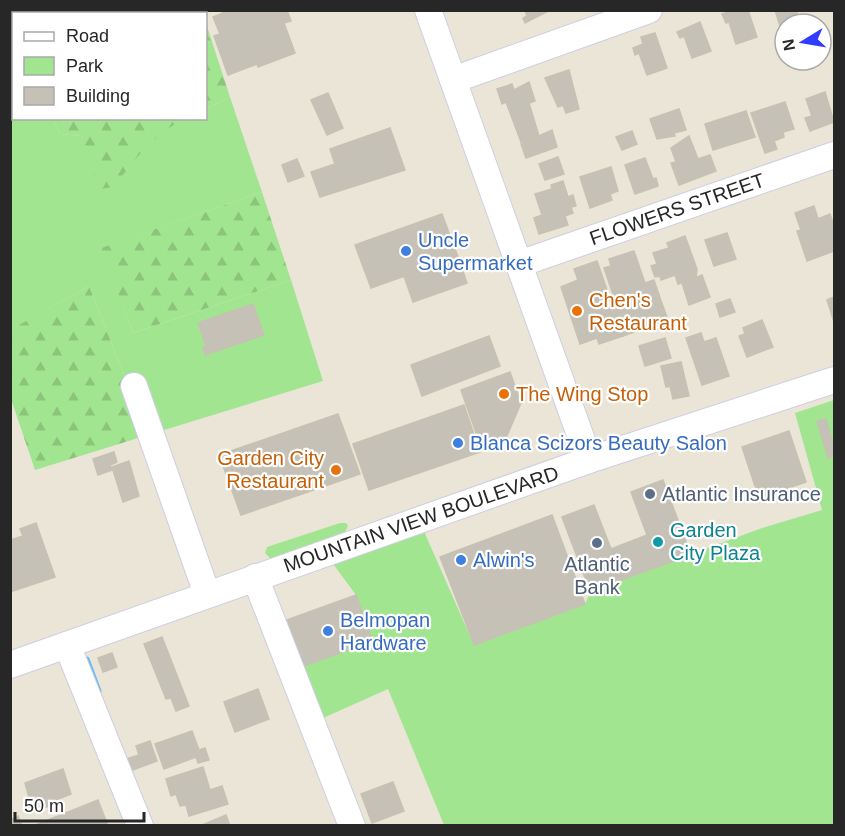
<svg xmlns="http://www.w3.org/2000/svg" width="845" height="836" viewBox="0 0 845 836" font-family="Arial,sans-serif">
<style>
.green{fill:#a2e590}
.forest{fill:url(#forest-firs)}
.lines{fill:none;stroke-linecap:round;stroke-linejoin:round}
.stream{stroke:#64baf3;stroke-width:5}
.building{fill:#c6c1b7;stroke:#c6c1b1;stroke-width:1.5}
.minor-casing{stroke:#cdcee1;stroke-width:28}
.minor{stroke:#fff;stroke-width:26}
.shop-dot{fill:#3f7fe0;stroke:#fff;stroke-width:2}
.food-dot{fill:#e8710a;stroke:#fff;stroke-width:2}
.service-dot{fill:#5c6f8a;stroke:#fff;stroke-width:2}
.culture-dot{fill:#0f9aa8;stroke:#fff;stroke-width:2}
.labels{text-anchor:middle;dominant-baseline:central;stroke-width:4.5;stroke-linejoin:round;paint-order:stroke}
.street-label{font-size:20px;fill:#272727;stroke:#fff}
.shop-label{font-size:20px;fill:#366cbe;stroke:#fff;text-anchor:start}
.food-label{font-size:20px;fill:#c56008;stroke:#fff;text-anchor:start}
.service-label{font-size:20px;fill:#4e5e75;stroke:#fff;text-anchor:start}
.culture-label{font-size:20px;fill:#0d838f;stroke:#fff;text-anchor:start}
</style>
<defs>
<pattern id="forest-firs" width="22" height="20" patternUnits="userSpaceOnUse" patternTransform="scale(1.5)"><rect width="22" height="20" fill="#a2e590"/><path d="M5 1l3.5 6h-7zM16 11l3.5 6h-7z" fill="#8cc47c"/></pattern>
</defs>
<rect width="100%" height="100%" fill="#ebe5d7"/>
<g class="green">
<path d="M10 21 14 28V118L53 119 60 134 82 136 114 187C129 166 159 123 186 119 192 117 199 119 206 118V109L230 97 262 192 102 248 133 333 291 280 323 381 148 435 89 286 11 330Z"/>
<polygon points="834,400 834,825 444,825 388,689 312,723 294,670 373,641 356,595 325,553 419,520 474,645 585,604 591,591 762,528 822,510 795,413"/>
<polygon points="340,523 346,523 348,526 344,534 277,558 270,558 265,553 267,547"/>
</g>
<g class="forest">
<polygon points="201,10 202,13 14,14 13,28 11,11"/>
<polygon points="206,23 230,97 206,109"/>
<path d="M53 119H185C154 133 134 160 114 187L99 189 82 136 60 134Z"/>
<polygon points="262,192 291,280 133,333 101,248"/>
<polygon points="89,286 148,435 35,470 11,399 10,330"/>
</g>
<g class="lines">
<polyline class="stream" points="87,659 99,691"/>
</g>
<g class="building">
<polygon points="221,10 287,10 291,21 284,23 295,53 258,67 257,64 228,75 214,36 220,34 213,17 223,13"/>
<polygon points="525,10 550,10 525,23 523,18 527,16"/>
<polygon points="734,10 748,10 757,37 736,44 729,22 726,23 722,14"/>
<polygon points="775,10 796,10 799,19 780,26"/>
<polygon points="700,22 711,51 692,58 684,36 680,38 677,32"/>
<polygon points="655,33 667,68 647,75 639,53 635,55 633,48 643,44 641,37"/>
<polygon points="569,70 579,109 566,113 563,105 558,107 545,78"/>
<polygon points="529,82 535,101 529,103 539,136 521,142 506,102 502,104 497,89 512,84 514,90"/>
<polygon points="825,92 834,122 810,131 805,118 812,116 806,99"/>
<polygon points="328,93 343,128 327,135 311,100"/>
<polygon points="785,102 794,129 783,132 784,137 774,141 777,149 765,153 751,113"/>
<polygon points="679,109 686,130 674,133 675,136 657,139 650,119"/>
<polygon points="746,111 755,137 713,150 705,124"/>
<polygon points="390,128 405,170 320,197 311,172 335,164 330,149"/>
<polygon points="552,130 557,147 526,158 521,144"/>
<polygon points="632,131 637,144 622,150 616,137"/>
<polygon points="689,136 698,159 710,155 716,171 679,185 671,163 676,162 671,148"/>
<polygon points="558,157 564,174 545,180 539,164"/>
<polygon points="645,158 653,179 656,178 658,186 635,194 625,165"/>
<polygon points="297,159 304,176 288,182 282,165"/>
<polygon points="611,167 618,191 610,194 612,200 590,208 580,177"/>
<polygon points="563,181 568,197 573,195 576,206 571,207 573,213 565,216 568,225 539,234 534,218 542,215 535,194 552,189 551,185"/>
<polygon points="814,206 818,219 830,214 834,226 834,251 807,261 797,231 801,230 795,213"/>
<polygon points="442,214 458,257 371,288 355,245"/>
<polygon points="727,233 736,259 714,266 705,240"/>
<polygon points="685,236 697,269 696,278 678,284 675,275 661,280 660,276 655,277 651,266 657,264 653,253 669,248 667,243"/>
<polygon points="634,251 645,283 654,280 659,295 618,309 604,268 611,266 609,259"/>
<polygon points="458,257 467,283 413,302 404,276"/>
<polygon points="597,261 623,336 599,344 597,338 580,344 561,287 578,280 574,269"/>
<polygon points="702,275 710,297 689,305 682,283"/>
<polygon points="659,295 668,320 623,336 614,310"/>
<polygon points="834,297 834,322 827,300"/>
<polygon points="730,299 735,312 720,317 716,304"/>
<polygon points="253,304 264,335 205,355 203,347 206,346 198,323"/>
<polygon points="762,320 773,347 747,357 739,336 745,334 743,328"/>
<polygon points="701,333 704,342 716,338 729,376 702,385 686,338"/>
<polygon points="489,336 500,366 422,396 411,365"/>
<polygon points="665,338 671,358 645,366 639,346"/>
<polygon points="681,362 689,396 673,399 670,386 666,387 661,366"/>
<polygon points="510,372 521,403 506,438 481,447 461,390"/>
<polygon points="464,405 480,452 369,490 353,444"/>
<polygon points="338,414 360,474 241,515 219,455"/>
<polygon points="826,419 834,447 834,456 828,458 817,421"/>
<polygon points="789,431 806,482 759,498 742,447"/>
<polygon points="114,452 117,462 110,465 112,470 98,475 93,459"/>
<polygon points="129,461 139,496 123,502 112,467"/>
<polygon points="663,480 691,555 590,591 562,517 594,505 611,549 647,535 631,492"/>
<polygon points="552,515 574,574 463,616 440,557"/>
<polygon points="36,523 55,577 10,592 10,540 23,536 20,529"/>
<polygon points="574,574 585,604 474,645 463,616"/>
<polygon points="356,595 373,641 301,667 284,621"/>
<polygon points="162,637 189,706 176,711 171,698 166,699 144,644"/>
<polygon points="112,653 117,667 103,672 98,658"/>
<polygon points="258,689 269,719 235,732 224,702"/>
<polygon points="192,731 199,750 205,748 209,760 198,763 196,757 164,769 155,744"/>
<polygon points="150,741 157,761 130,771 126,759 139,755 136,746"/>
<polygon points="203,767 210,790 222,786 228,804 189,816 186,805 180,806 176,794 171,796 166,779"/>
<polygon points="63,769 71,794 56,800 57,803 33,812 25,783"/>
<polygon points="393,782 404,811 372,823 361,794"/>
<polygon points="98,800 108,826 33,826"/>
<polygon points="226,815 230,826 200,826"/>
<polygon points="18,816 22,826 10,826 10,820"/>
</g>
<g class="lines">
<defs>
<g id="minor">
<polyline points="428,10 589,460"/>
<polyline points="453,80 649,10"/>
<polyline points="519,264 834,155"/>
<polyline points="134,386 207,594"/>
<polyline points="255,577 352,826"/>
<polyline points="67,645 140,826"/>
<polyline points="10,665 589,460 834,380"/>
</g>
</defs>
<use href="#minor" class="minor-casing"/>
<use href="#minor" class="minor"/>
</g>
<g class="shop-dot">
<circle cx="406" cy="251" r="6"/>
<circle cx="458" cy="443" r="6"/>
<circle cx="461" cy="560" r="6"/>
<circle cx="328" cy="631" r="6"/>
</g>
<g class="food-dot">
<circle cx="577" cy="311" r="6"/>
<circle cx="504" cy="394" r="6"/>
<circle cx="336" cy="470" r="6"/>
</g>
<g class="service-dot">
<circle cx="650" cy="494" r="6"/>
<circle cx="597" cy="543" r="6"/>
</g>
<circle class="culture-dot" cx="658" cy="542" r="6"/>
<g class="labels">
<g class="street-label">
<text transform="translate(677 209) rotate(-19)">FLOWERS STREET</text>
<text transform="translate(421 519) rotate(-19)">MOUNTAIN VIEW BOULEVARD</text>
</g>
<g class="shop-label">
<text x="418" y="240">Uncle<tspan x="418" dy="23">Supermarket</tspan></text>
<text x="470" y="443">Blanca Scizors Beauty Salon</text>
<text x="473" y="560">Alwin's</text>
<text x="340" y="620">Belmopan<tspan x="340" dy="23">Hardware</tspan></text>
</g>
<g class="food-label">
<text x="589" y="300">Chen's<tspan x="589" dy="23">Restaurant</tspan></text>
<text x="516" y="394">The Wing Stop</text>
<text x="324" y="458" text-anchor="end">Garden City<tspan x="324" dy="23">Restaurant</tspan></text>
</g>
<g class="service-label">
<text x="662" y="494">Atlantic Insurance</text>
<text x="597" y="564" text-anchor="middle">Atlantic<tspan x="597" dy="23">Bank</tspan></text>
</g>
<g class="culture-label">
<text x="670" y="530">Garden<tspan x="670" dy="23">City Plaza</tspan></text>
</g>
</g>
<rect width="845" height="836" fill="none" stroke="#272727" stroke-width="24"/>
<rect x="12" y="12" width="195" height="108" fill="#ffffff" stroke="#a9a9a9" stroke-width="1.5"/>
<rect x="24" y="32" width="30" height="9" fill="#ffffff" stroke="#a9a9a9" stroke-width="1.5"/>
<text x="66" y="42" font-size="18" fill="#272727">Road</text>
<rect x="24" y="57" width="30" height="18" fill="#a2e590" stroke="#a9a9a9" stroke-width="1.5"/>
<text x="66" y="72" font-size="18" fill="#272727">Park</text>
<rect x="24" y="87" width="30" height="18" fill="#c6c1b7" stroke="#a9a9a9" stroke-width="1.5"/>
<text x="66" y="102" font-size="18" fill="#272727">Building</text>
<g transform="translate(803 42) rotate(259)"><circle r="28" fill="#ffffff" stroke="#a9a9a9" stroke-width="1.5"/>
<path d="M0-4.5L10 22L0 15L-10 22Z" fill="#303cff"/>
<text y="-9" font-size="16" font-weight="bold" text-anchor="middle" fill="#272727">N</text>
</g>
<path d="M15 812v9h129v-9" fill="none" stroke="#272727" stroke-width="3"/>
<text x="24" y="812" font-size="18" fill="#272727" stroke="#ffffff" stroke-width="4.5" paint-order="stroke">50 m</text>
</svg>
